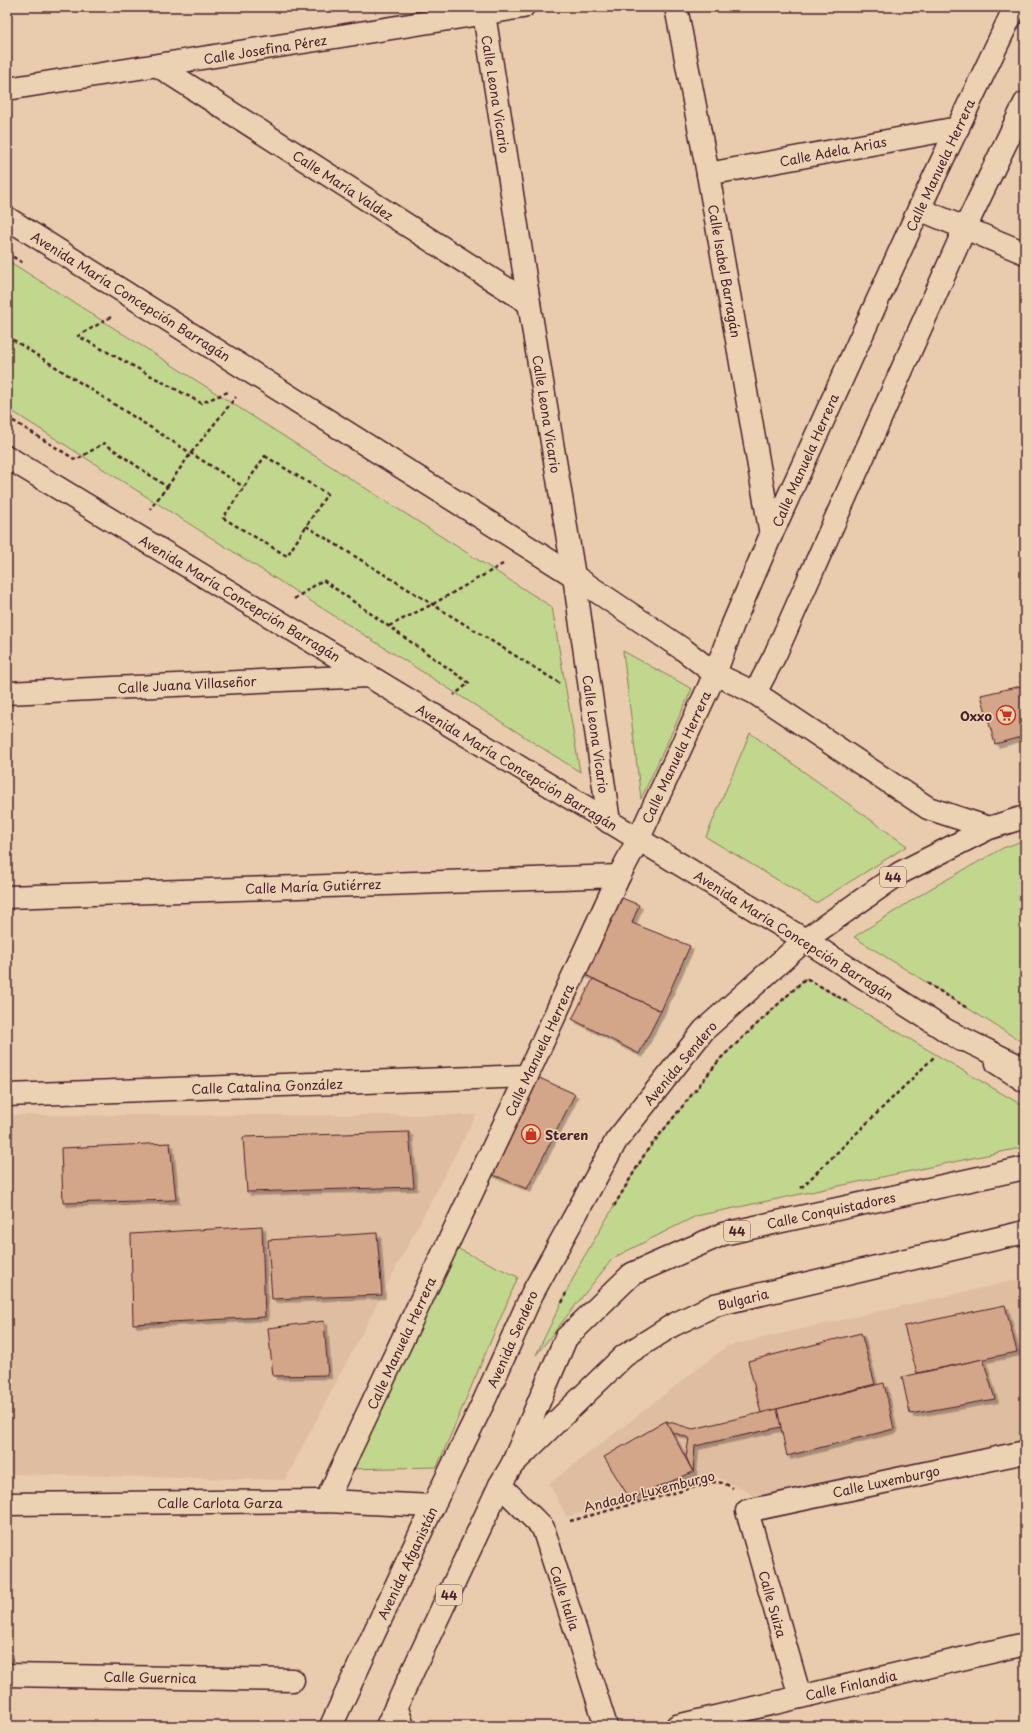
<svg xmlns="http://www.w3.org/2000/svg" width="1032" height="1733" viewBox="0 0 1032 1733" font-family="'Playpen Sans',sans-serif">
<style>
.built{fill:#dfbda0}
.green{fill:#c1d78d;stroke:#867b5c}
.building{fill:#d3a589;stroke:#4a1f2b;filter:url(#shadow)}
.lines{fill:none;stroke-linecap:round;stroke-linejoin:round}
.minor-casing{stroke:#4a1f2b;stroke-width:25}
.major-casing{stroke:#4a1f2b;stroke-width:25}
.path{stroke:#4a1f2b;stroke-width:2.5;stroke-dasharray:4 3;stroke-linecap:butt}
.minor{stroke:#ebd2b3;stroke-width:22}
.major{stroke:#ebd2b3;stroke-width:22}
.labels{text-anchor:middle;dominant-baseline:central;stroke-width:3.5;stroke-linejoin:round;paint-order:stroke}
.shield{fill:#ebd2b3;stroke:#7a5554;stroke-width:1}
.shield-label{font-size:12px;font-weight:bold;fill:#4a1f2b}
.street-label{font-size:13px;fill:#4a1f2b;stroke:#ebd2b3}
.poi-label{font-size:13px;font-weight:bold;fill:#4a1f2b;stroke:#ebd2b3;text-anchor:end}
</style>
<defs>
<filter id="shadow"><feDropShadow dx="3.5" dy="3.5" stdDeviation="0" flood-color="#0004"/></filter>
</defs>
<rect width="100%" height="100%" fill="#e9ccad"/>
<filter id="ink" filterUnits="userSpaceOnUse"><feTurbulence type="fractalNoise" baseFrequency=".025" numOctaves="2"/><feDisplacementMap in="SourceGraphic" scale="8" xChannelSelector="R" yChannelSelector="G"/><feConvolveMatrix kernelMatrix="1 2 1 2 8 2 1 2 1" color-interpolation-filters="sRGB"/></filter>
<g filter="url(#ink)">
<g class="built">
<polygon points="7,1115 476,1115 285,1480 9,1474 7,1360"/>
<polygon points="1025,1278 1025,1443 764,1501 714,1475 567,1517 549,1484 727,1346"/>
</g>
<g class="green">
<polygon points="7,260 552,607 580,772 7,408"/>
<polygon points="623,651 692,689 641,799"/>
<polygon points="750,733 907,846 816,903 706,837"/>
<polygon points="1025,840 1025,1044 854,937 930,889 1003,848"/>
<polygon points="806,978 1025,1107 1025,1147 696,1216 613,1258 536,1355 581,1262 646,1152 721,1058"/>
<polygon points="454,1247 518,1277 437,1467 346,1469"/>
</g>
<g class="building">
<polygon points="1025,685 1025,736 995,744 981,695"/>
<polygon points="617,896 639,905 632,923 690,946 661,1011 577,971"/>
<polygon points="593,979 661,1011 639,1054 572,1019"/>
<polygon points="535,1076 575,1094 527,1189 489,1173"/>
<polygon points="409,1132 414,1187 247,1192 243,1137"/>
<polygon points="170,1143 176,1200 63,1203 61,1148"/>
<polygon points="262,1226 265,1317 133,1324 131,1234"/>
<polygon points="377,1233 382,1295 272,1299 268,1240"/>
<polygon points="1005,1305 1017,1352 917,1373 904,1326"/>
<polygon points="324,1321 328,1375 273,1376 268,1328"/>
<polygon points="861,1333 875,1384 761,1413 748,1361"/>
<polygon points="983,1359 995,1399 910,1414 902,1377"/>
<polygon points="884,1383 894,1429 787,1456 777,1409"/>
<polygon points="777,1409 781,1427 695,1446 693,1472 686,1457 689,1438 672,1432 666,1421 693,1429"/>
<polygon points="666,1421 693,1472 630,1499 604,1457"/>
</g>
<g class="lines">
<defs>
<g id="minor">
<polyline points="483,7 529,303 574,576 609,822"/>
<polyline points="676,7 708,174 771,535"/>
<polyline points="158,66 529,303"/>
<polyline points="7,89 523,7"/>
<polyline points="708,174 958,128"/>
<polyline points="919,209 1025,253"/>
<polyline points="7,218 574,576 684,650 715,674 755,693 928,808 989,828"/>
<polyline points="7,457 805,940 961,1040"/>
<polyline points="7,693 368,676"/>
<polyline points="755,693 775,655 965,228 1025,103"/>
<polyline points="7,897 619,876"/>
<polyline points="997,1063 1025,1081"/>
<polyline points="7,1095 527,1076"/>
<polyline points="512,1465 624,1356 673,1325 715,1305 1025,1232"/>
<polyline points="500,1485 543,1528 606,1726"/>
<polyline points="326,1501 527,1076 619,876 638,840 715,674 733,624 771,535 919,209 1015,7"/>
<polyline points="7,1504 326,1501 433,1506"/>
<polyline points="7,1675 293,1680"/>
<polyline points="800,1697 747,1511 1025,1452"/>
<polyline points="396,1706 403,1726"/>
<polyline points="677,1726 1025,1644"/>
</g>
<g id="major">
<polyline points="945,1030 1025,1069"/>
<polyline points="331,1726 433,1506 484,1401 532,1294 616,1141 704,1030 805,940 900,873 989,828 1025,817"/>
<polyline points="387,1726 500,1485 512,1465 566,1338 632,1274 723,1234 1025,1168"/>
</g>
</defs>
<use href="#minor" class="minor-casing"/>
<use href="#major" class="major-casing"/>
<g class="path">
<polyline points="7,253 23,263"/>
<polyline points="111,317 78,336 201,403 228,392"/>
<polyline points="7,336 244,487"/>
<polyline points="7,417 76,460 104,443 167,487 150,509"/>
<polygon points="265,456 327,494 287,556 223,518"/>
<polyline points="167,487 191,453 236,397"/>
<polyline points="306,526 561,684"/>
<polyline points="294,599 323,580 469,683 454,695"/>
<polyline points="389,626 433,604 503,564"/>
<polyline points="927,983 967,1008"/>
<polyline points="801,1188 935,1056"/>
<polyline points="614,1206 646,1152 721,1058 806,978 849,1003"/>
<polyline points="562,1303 566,1293"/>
<polyline points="570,1521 714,1482 724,1483 733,1488"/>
</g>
<use href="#minor" class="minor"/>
<use href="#major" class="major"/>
</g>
</g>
<defs>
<symbol id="supermarket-ring" viewBox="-11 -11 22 22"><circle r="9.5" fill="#ebd2b3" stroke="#c8321e" stroke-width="1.5"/><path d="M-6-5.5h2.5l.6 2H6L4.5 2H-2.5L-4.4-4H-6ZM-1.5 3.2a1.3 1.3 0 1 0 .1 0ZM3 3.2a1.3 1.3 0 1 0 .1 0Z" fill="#c8321e"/></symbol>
<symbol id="shop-ring" viewBox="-11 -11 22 22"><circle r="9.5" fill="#ebd2b3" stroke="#c8321e" stroke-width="1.5"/><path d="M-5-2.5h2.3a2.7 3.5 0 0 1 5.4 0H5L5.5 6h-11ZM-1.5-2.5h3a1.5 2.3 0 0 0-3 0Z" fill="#c8321e"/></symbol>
</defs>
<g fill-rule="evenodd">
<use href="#supermarket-ring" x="995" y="704" width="22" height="22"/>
<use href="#shop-ring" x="520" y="1123" width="22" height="22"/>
</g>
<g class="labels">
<g class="shield">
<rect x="880" y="867" width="26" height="20" rx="3"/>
<rect x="724" y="1221" width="26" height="20" rx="3"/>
<rect x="436" y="1585" width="26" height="20" rx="3"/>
</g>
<g class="shield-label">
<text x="893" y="877">44</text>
<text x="737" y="1231">44</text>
<text x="449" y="1595">44</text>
</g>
<g class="street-label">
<text transform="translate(265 49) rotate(-9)">Calle Josefina Pérez</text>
<text transform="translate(496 94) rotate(81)">Calle Leona Vicario</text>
<text transform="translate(833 151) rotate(-11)">Calle Adela Arias</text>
<text transform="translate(940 165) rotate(-65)">Calle Manuela Herrera</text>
<text transform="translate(343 185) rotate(33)">Calle María Valdez</text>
<text transform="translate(725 271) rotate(80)">Calle Isabel Barragán</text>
<text transform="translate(131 296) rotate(32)">Avenida María Concepción Barragán</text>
<text transform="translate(547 414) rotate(81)">Calle Leona Vicario</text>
<text transform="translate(805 460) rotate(-66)">Calle Manuela Herrera</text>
<text transform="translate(240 598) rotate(31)">Avenida María Concepción Barragán</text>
<text transform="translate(187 684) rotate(-3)">Calle Juana Villaseñor</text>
<text transform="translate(596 734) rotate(82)">Calle Leona Vicario</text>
<text transform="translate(676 757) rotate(-65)">Calle Manuela Herrera</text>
<text transform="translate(517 767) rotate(31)">Avenida María Concepción Barragán</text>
<text transform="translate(313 886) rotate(-2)">Calle María Gutiérrez</text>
<text transform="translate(794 935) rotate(32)">Avenida María Concepción Barragán</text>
<text transform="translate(539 1050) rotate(-65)">Calle Manuela Herrera</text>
<text transform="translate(680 1063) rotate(-50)">Avenida Sendero</text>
<text transform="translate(267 1086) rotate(-2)">Calle Catalina González</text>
<text transform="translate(831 1210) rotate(-12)">Calle Conquistadores</text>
<text transform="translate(743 1299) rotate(-14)">Bulgaria</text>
<text transform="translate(512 1339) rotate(-66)">Avenida Sendero</text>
<text transform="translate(401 1343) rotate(-65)">Calle Manuela Herrera</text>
<text transform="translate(886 1481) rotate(-12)">Calle Luxemburgo</text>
<text transform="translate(649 1491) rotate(-14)">Andador Luxemburgo</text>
<text x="220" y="1502">Calle Carlota Garza</text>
<text transform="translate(407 1563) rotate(-65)">Avenida Afganistán</text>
<text transform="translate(565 1598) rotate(72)">Calle Italia</text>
<text transform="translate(773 1604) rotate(74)">Calle Suiza</text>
<text transform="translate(150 1677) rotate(1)">Calle Guernica</text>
<text transform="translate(851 1685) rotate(-13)">Calle Finlandia</text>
</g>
<g class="poi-label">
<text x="992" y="715">Oxxo</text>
<text x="545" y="1134" text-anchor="start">Steren</text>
</g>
</g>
<rect width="1032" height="1733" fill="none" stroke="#ebd2b3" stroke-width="24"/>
<rect x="12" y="12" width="1008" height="1709" fill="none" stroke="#4a1f2b" stroke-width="1.5" filter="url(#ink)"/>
</svg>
